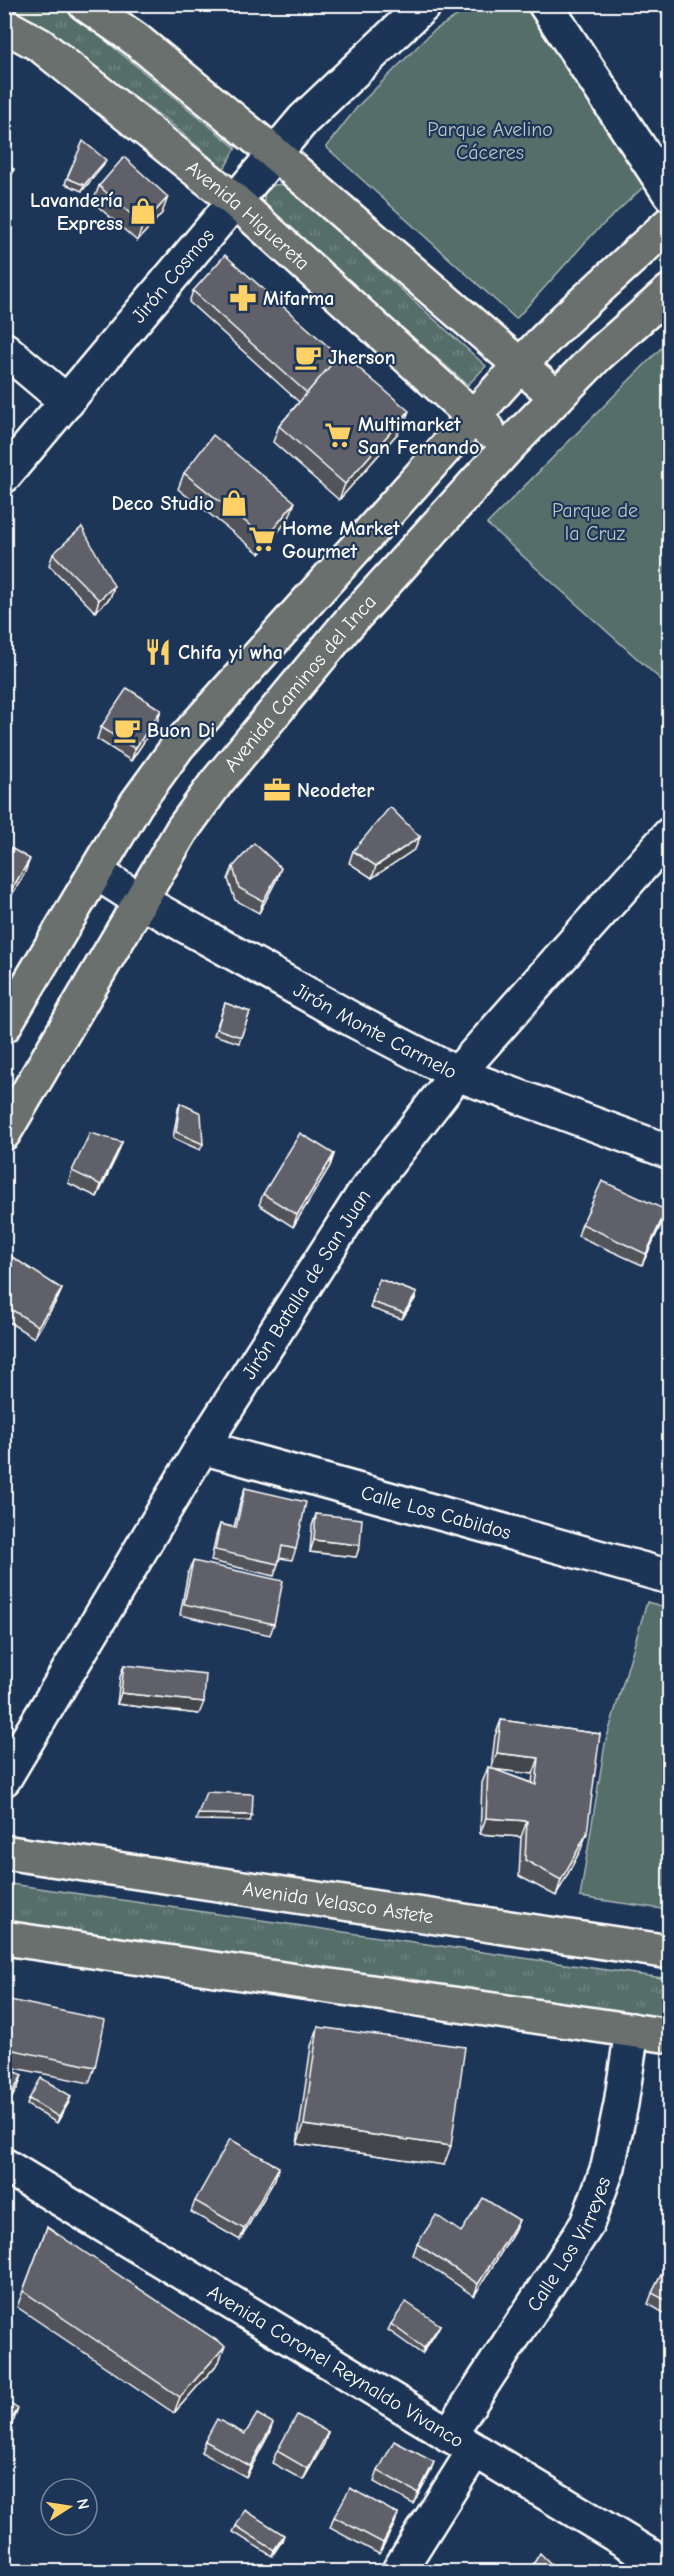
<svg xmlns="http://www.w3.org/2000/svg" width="674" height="2576" viewBox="0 0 674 2576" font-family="'Comic Neue',sans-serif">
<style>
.grass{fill:url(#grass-tufts);stroke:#aab6b4;stroke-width:1.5}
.park{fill:#566e6a;stroke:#aab6b4;stroke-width:1.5}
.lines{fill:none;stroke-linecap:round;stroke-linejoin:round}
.minor-casing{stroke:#fff;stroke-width:38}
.major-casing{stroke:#fff;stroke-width:38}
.minor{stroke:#1d3557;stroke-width:33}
.major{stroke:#6b706d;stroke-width:33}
.wall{fill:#52535a;stroke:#fff;stroke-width:1.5;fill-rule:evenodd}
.shaded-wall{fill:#42444a;stroke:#fff;stroke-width:1.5}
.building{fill:#5f6169;stroke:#fff;stroke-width:1.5}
.labels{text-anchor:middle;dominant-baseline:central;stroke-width:4.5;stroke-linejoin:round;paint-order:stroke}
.park-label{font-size:20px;fill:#bbc5c3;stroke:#1d3557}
.poi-label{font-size:20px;font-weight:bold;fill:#fff;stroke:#1d3557;text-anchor:start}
.street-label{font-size:20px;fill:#fff;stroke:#1d3557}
</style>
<defs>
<pattern id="grass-tufts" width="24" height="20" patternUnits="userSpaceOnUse" patternTransform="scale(1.5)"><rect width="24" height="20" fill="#566e6a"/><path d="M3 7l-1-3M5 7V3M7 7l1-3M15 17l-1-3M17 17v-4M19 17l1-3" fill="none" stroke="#6f8480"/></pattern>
</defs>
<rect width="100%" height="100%" fill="#1d3557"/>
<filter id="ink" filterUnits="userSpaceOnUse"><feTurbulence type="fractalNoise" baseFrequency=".0167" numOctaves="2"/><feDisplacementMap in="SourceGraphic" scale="12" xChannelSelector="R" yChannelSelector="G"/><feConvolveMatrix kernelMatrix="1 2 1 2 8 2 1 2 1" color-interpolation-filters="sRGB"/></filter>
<g filter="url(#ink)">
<g class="grass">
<polygon points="4,5 62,5 236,148 224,169 168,121 50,36 5,13"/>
<polygon points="285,184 486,366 468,385 264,208 264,194 274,185"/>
<polygon points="4,1883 669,1979 669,2023 5,1922"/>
</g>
<g class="park">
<polygon points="473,5 539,5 653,178 592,235 516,319 326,147 358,106 432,32"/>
<polygon points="669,340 669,687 487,524"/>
<polygon points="647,1602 669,1608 669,1910 580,1897 605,1744"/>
</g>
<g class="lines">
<defs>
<g id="minor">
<polyline points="545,4 670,194"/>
<polyline points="4,349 67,402"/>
<path id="s1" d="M4 476 303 120 425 4"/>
<path id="s2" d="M97 873 141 901 355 1021 457 1074 670 1152"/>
<path id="s3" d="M202 1447 670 1577"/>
<path id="s4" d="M4 1779 202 1447 362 1196 457 1074 670 834"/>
<path id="s5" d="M4 2165 670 2568"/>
<path id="s6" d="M449 2435 587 2224 608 2167 621 2104 632 2030"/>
<polyline points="398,2572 474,2451"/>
</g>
<g id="major">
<polyline points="85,4 134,38 274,153 557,397"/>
<path id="s7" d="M4 25 40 45 235 201 488 430"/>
<polyline points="4,1026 136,804 178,746 520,365 563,321 670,223"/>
<path id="s8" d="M4 1133 182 830 216 783 346 626 508 447 598 355 670 291"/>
<path id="s9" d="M4 1852 670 1952"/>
<polyline points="4,1938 670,2036"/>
</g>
</defs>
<use href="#minor" class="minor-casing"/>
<use href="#major" class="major-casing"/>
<use href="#minor" class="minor"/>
<use href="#major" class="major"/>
</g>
<g class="wall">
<polygon points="103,166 82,191 65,184 67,178"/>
<polygon points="99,186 162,213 137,241 93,202"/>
<polygon points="193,291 339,356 403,427 339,500 273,442 279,426 299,402 189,302"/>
<polygon points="184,473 289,518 260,554 178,489"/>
<polygon points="53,554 114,586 110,598 95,612 49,565"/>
<polygon points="161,710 157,722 131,761 97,739 101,727"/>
<polygon points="420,837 415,849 372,878 349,863 353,851"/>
<polygon points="233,867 277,879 259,913 235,900 228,879"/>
<polygon points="225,1003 250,1012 239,1043 214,1035"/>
<polygon points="180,1103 203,1144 200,1150 173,1138 178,1109"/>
<polygon points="122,1142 118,1153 97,1197 68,1183 72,1171"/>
<polygon points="334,1154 330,1166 293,1227 259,1205 263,1194"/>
<polygon points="666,1210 662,1222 642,1265 578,1236 582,1224"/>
<polygon points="4,1255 62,1289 57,1300 34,1338 4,1319"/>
<polygon points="379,1279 417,1293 415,1299 402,1319 370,1308"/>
<polygon points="245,1488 296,1549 292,1560 280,1558 274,1576 211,1561 216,1536 220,1524 234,1527 241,1499"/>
<polygon points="316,1514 360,1545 356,1557 310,1552 312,1526"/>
<polygon points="193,1561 274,1624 270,1635 180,1615 188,1572"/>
<polygon points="124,1665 199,1714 117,1704 120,1677"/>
<path d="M501 1720 600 1734 581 1849 556 1896 519 1876 521 1837 480 1834 482 1783 488 1767 491 1769 495 1736ZM492 1769 533 1774 532 1783Z"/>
<polygon points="4,2000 95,2067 89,2083 5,2066 22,2075 18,2087 4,2111"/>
<polygon points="318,2027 444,2165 297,2144 311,2046"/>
<polygon points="71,2096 69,2102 57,2123 27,2105 29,2099"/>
<polygon points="275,2179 240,2240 191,2212 195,2201"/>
<polygon points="519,2220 514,2232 474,2296 413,2255 417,2244 461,2232"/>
<polygon points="47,2227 219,2362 174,2413 17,2307"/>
<polygon points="669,2259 669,2316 648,2304 652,2293"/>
<polygon points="391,2324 440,2325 437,2331 422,2354 388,2330"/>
<polygon points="328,2432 324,2444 303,2480 272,2463 277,2451"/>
<polygon points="245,2434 269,2434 246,2477 201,2452 205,2441"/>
<polygon points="378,2471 430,2473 413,2504 374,2482"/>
<polygon points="398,2514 394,2525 379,2554 330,2528 334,2517"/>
<polygon points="236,2526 282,2541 272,2556 233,2532"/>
</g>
<g class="shaded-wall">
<polygon points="106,160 103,166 82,191 84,185"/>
<polygon points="14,169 10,181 4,190 4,186"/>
<polygon points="168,197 162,213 137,241 143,225"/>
<polygon points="409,411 403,427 339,500 345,484"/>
<polygon points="295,502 289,518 260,554 266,538"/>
<polygon points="114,586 110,598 95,612 99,600"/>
<polygon points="161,710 157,722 131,761 135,749"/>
<polygon points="420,837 415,849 372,878 376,866"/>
<polygon points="30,859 24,875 4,908 4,902"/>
<polygon points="281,868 277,879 259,913 263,901"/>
<polygon points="122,1142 118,1153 97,1197 101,1185"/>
<polygon points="334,1154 330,1166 293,1227 297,1215"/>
<polygon points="666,1210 662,1222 642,1265 646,1254"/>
<polygon points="62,1289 57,1300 34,1338 38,1326"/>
<polygon points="417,1293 415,1299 402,1319 404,1313"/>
<polygon points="314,1540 360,1545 356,1557 310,1552"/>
<polygon points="121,1693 204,1702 199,1714 117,1704"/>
<polygon points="497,1753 539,1758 533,1774 491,1769"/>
<polygon points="198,1814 252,1815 250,1821 196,1820"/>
<polygon points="486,1818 527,1821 521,1837 480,1834"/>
<polygon points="587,1833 581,1849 556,1896 561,1880"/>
<polygon points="22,2075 18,2087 4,2111 7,2103"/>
<polygon points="71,2096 69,2102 57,2123 59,2117"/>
<polygon points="304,2125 451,2146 444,2165 297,2144"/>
<polygon points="279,2167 275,2179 240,2240 244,2229"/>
<polygon points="519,2220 514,2232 474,2296 478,2284"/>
<polygon points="440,2325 437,2331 422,2354 424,2348"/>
<polygon points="225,2346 219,2362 174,2413 180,2397"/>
<polygon points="18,2409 14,2420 4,2436 4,2431"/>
<polygon points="273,2423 269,2434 246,2477 250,2466"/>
<polygon points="328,2432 324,2444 303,2480 308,2469"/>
<polygon points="434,2462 430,2473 413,2504 418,2493"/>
<polygon points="398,2514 394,2525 379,2554 383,2543"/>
<polygon points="284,2535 282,2541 272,2556 274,2550"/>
</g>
<g class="building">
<polygon points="83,141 106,160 84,185 67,178"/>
<polygon points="124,157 168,197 143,225 99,186"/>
<polygon points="4,164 14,169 4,186"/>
<polygon points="225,255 339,356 307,393 193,291"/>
<polygon points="341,353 409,411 345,484 279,426"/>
<polygon points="213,435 295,502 266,538 184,473"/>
<polygon points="82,527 114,586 99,600 53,554"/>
<polygon points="127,688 161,710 135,749 101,727"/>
<polygon points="390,807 420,837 376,866 353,851"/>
<polygon points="254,843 281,868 263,901 239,888 233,867"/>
<polygon points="4,844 30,859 4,902"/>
<polygon points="225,1003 250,1012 241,1037 217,1029"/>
<polygon points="180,1103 201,1113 203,1144 176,1132"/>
<polygon points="90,1133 122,1142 101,1185 72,1171"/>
<polygon points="300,1133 334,1154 297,1215 263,1194"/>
<polygon points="602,1181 666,1210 646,1254 582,1224"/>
<polygon points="6,1253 62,1289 38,1326 4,1305 4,1255"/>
<polygon points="379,1279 417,1293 404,1313 372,1302"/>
<polygon points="245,1488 306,1502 296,1549 282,1546 278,1564 215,1550 220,1524 236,1528"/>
<polygon points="316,1514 362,1519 360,1545 314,1540"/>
<polygon points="193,1561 283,1581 274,1624 184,1604"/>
<polygon points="124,1665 206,1674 204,1702 121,1693"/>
<polygon points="501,1720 600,1734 587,1833 561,1880 525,1860 527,1821 486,1818 488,1767 536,1785 539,1758 497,1753"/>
<polygon points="206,1792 253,1794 252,1815 198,1814"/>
<polygon points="5,1999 105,2020 95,2067 4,2048"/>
<polygon points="318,2027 465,2047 451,2146 304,2125"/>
<polygon points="4,2066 22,2075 7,2103 4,2102"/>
<polygon points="41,2078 71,2096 59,2117 29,2099"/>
<polygon points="230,2139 279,2167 244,2229 195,2201"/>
<polygon points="483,2198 519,2220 478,2284 417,2244 436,2215 461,2232"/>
<polygon points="47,2227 225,2346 180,2397 23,2291"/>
<polygon points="669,2259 669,2302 652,2293"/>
<polygon points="406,2302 440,2325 424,2348 391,2324"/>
<polygon points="8,2402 18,2409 4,2431 4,2407"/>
<polygon points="257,2414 273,2423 250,2466 205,2441 217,2419 245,2434"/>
<polygon points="297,2415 328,2432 308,2469 277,2451"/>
<polygon points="394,2441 434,2462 418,2493 378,2471"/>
<polygon points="350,2488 398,2514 383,2543 334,2517"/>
<polygon points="245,2510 284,2535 274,2550 236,2526"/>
<polygon points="540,2553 558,2571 529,2571"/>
</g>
</g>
<defs>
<symbol id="shop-bare" viewBox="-9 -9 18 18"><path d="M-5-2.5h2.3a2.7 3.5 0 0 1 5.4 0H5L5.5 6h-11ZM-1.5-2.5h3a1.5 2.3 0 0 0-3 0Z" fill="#ffd166" stroke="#1d3557" stroke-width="2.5" paint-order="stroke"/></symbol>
<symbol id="pharmacy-bare" viewBox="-9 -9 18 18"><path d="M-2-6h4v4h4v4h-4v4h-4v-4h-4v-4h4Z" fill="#ffd166" stroke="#1d3557" stroke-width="2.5" paint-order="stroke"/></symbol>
<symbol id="cafe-bare" viewBox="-9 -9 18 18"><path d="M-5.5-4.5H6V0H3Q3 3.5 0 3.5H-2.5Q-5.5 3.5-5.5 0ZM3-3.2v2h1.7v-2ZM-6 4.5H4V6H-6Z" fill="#ffd166" stroke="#1d3557" stroke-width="2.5" paint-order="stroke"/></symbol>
<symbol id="supermarket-bare" viewBox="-9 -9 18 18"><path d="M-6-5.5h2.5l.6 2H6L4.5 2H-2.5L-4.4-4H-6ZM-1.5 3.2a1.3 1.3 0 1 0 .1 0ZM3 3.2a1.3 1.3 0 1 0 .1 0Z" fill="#ffd166" stroke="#1d3557" stroke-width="2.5" paint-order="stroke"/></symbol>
<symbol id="restaurant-bare" viewBox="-9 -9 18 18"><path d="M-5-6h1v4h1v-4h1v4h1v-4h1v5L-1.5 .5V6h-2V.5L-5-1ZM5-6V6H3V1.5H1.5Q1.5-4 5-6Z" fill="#ffd166" stroke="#1d3557" stroke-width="2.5" paint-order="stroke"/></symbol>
<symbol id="office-bare" viewBox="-9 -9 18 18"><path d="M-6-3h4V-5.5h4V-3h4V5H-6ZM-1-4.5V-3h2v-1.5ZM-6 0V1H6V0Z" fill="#ffd166" stroke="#1d3557" stroke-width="2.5" paint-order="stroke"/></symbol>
</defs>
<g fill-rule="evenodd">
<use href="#shop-bare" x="124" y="192" width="38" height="38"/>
<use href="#pharmacy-bare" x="224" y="279" width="38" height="38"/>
<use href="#cafe-bare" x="289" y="338" width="38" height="38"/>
<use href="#supermarket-bare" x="319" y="416" width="38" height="38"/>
<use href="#shop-bare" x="215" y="484" width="38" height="38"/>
<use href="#supermarket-bare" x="243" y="520" width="38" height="38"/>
<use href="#restaurant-bare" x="139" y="633" width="38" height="38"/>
<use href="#cafe-bare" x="108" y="711" width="38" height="38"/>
<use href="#office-bare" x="258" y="771" width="38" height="38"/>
</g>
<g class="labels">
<g class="park-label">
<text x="490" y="129">Parque Avelino<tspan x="490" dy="23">Cáceres</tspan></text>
<text x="595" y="510">Parque de<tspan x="595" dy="23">la Cruz</tspan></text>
</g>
<g class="poi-label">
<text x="123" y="200" text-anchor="end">Lavandería<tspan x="123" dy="23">Express</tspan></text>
<text x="263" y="298">Mifarma</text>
<text x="328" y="357">Jherson</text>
<text x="358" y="424">Multimarket<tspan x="358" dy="23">San Fernando</tspan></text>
<text x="214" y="503" text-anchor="end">Deco Studio</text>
<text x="282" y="528">Home Market<tspan x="282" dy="23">Gourmet</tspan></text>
<text x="178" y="652">Chifa yi wha</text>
<text x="147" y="730">Buon Di</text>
<text x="297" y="790">Neodeter</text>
</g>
<g class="street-label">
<text stroke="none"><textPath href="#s7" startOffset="310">Avenida Higuereta</textPath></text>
<text stroke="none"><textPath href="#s1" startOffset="262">Jirón Cosmos</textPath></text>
<text stroke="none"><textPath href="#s8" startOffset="540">Avenida Caminos del Inca</textPath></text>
<text stroke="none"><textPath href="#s2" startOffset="320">Jirón Monte Carmelo</textPath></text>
<text stroke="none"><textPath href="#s4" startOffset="580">Jirón Batalla de San Juan</textPath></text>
<text stroke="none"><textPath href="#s3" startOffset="243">Calle Los Cabildos</textPath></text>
<text stroke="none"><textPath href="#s9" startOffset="338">Avenida Velasco Astete</textPath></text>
<text stroke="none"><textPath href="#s6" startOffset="226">Calle Los Virreyes</textPath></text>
<text stroke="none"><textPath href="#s5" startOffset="388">Avenida Coronel Reynaldo Vivanco</textPath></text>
</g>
</g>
<rect width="674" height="2576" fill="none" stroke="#1d3557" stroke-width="24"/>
<rect x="12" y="12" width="650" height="2552" fill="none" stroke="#fff" stroke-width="2" filter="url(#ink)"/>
<g transform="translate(69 2507) rotate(78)"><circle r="28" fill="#1d3557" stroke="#77869a" stroke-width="1.5"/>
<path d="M0-4.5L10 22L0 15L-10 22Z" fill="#ffd166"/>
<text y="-9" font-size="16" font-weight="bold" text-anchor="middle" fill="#ffffff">N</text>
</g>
</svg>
